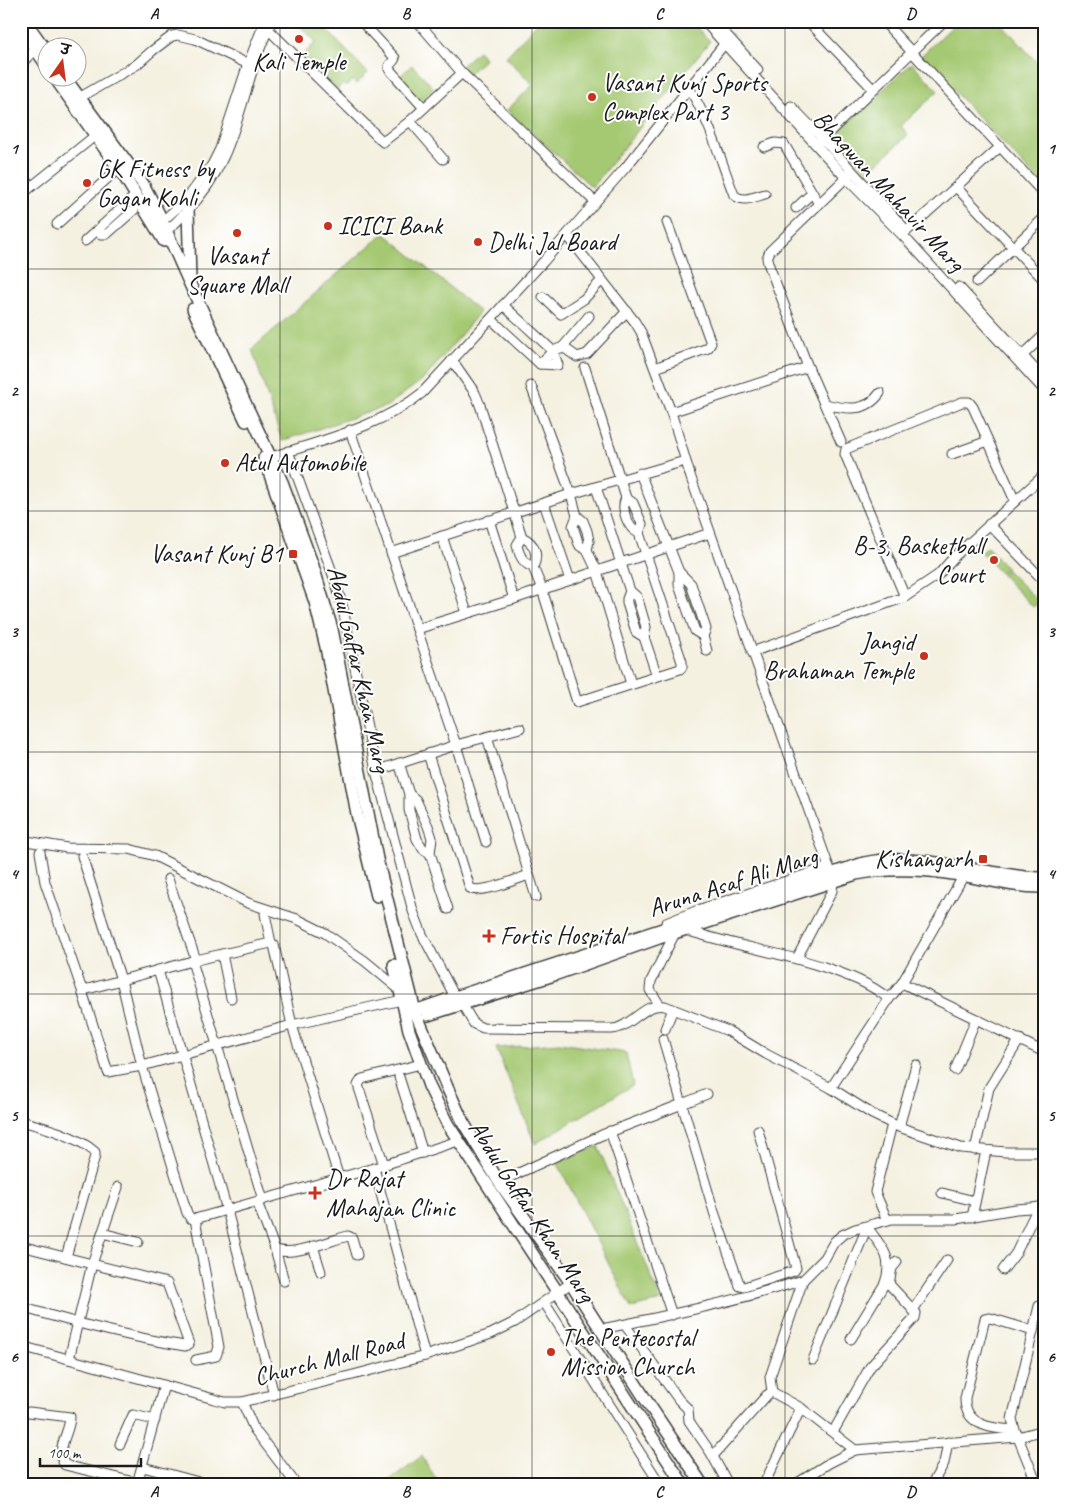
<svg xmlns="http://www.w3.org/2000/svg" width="1065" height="1505" viewBox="0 0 1065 1505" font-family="Caveat,'Playpen Sans Deva',sans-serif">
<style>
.green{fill:#a5c972;stroke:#607247}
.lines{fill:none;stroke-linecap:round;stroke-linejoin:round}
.minor-casing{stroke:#3c3c3a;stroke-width:11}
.major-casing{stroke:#3c3c3a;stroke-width:14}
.minor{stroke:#fff;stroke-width:9}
.major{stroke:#fff;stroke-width:11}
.grid{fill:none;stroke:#1c1c1c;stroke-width:1;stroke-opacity:0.55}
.poi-dot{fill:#c8321e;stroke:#fff;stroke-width:2}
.labels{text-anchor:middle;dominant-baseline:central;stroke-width:4;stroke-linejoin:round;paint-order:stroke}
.poi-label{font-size:25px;fill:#1c1c1c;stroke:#fff;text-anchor:start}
.street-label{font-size:25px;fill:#1c1c1c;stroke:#fff}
.neatline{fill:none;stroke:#1c1c1c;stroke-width:2}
.grid-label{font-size:16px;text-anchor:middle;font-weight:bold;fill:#1c1c1c}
</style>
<rect width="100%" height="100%" fill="#fff"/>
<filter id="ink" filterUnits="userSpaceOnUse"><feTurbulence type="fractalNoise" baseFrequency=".02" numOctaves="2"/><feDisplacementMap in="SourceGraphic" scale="10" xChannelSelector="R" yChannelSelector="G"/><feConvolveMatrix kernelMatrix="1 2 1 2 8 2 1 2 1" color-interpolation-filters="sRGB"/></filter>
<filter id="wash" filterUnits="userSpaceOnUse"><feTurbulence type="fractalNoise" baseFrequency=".0096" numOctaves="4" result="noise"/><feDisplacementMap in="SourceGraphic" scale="20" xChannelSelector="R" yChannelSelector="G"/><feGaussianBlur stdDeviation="1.12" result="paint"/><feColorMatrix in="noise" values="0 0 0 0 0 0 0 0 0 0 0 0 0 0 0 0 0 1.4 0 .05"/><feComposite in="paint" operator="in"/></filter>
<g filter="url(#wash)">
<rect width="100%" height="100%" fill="#f4f1e1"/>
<g class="green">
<polygon points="299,21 318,21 368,73 356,84 352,80 346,87 343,84 337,90 303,55 316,42 297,23"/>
<polygon points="539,21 690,21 710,41 592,187 507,110 533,85 506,57"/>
<polygon points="958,21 999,21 1044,70 1044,187 921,56"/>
<polygon points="478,51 485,59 467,75 460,67"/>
<polygon points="912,63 938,91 901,126 908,135 867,173 833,136"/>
<polygon points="412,65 434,88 417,104 395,81"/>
<polygon points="384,233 480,312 425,378 387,406 282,441 252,349"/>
<polygon points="987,547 1007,568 1000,573 981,553"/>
<polygon points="1007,570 1039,602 1033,607 1001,574"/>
<polygon points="689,581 705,637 697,630 681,584"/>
<polygon points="559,1043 626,1053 633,1085 535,1144 496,1048"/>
<polygon points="598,1146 661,1301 631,1308 557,1162"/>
<polygon points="422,1456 439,1484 384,1484"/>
</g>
</g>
<g filter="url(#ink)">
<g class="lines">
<defs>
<g id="minor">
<polyline points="361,21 395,58 394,60 389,66 389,69 424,108"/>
<polyline points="417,21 462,73 595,202"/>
<polyline points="704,21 846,178 909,242 1044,390"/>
<polyline points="714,21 758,70"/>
<polyline points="808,21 873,89"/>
<polyline points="883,21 1044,194"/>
<polyline points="268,29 383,142 410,121 462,73"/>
<polyline points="21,64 35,49"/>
<path d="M688 87C710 120 720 159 734 195 743 203 754 197 765 194"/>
<polyline points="79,98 136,65 152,51 172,36 178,35 195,39 248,64 253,65"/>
<polyline points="791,106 823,139 906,230"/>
<polyline points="410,121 443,159"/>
<polyline points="820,141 944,21"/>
<polyline points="764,147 775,143 784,144 819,204"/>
<polyline points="956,187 1044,280"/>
<polyline points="21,195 96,135"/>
<polyline points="796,208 812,193"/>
<polyline points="57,224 119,168"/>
<polyline points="158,225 186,200 212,165 220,149 248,64 265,21"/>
<polyline points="97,230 101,234 107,234 134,210"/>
<polyline points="907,231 1000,147"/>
<path d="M163 232C171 229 179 219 186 212 241 157 239 86 272 21"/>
<polyline points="567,235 635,322 641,332 671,412 691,478 831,873 833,881 832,891 797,958"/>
<polyline points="85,241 136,195"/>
<polyline points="977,282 1044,218"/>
<polyline points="959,287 1044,379"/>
<polyline points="543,297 561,314 584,299 602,280"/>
<polyline points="491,319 540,364 558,365 553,351 503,305"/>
<polyline points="563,347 577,357 587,354 627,311"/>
<polyline points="1019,359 1044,335"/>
<path d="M452 360 475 393 480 405 522 537C535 543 539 555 533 567"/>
<polyline points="540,364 553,351 563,347 589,316"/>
<path d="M585 368 626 498C620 509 628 529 639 533"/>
<polyline points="655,368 708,348 711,343 667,222"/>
<polyline points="531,386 571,494 577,516 583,521 587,531 589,541 587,550"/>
<path d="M825 404C846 409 866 413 880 393"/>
<polyline points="671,412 808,367"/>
<polyline points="350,430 456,745 486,842"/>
<polyline points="841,442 808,367 768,263 767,258 770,251 849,175"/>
<polyline points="288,451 336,583 343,609 376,771 413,911 422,934 455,997"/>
<polyline points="952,454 988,441"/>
<path d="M272 457C322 440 380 427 422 393L544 261 626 167 729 38"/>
<polyline points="640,473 679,572 679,585 683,597 695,631 703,636 707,651"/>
<polyline points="596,487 630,591 637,597 639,603 646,627 644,637 657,676"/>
<polyline points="544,503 570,580"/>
<polyline points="577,516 573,526 578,542 580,546 587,550 597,571 631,684"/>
<polyline points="489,520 514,599"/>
<polyline points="989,524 1044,581"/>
<polyline points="442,536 467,613"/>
<path d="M522 537 517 545C519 555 523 564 533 567L542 589 577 702 680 669 682 667V662L639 533 642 524 633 503 626 498"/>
<polyline points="391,553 571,494 685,461"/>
<polyline points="679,572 691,584 706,629 703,636"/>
<polyline points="630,591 627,599 627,603 636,632 644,637"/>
<polyline points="905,597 845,454 846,449 962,402 969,402 973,407 1015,501"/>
<polyline points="417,629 514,599 710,533"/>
<polyline points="752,652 905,597 938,575 955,556 1044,475"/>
<polyline points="487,737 536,897"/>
<path d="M428 754 470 888C481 895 516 879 529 875"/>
<polyline points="399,763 409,794 409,810 417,839 423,849 430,853"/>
<polyline points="376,771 456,745 520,728"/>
<polyline points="409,794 416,800 428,826 432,838 430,853 448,909"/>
<polyline points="21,840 67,848 129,849 155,856 248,903 297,919 325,933 365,961 400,990"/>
<polyline points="40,852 45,882 83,993"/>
<polyline points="82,856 121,980 142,1066 108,1072 83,994 84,990 196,960 271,943 274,945 292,1025 339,1178"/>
<polyline points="168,879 196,960"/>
<polyline points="265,914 271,943"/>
<polyline points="666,923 701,909 829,867"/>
<path d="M686 930C731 945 778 952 824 967 847 975 870 983 889 999L831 1088"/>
<polyline points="222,954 231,998"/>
<polyline points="192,961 263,1200"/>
<polyline points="158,970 227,1210 274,1395"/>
<polyline points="902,983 1044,1052"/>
<polyline points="889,999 902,983 964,875"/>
<polyline points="402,1000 292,1025 142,1066 187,1213 190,1218 195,1219 374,1168 458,1141"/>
<path d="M462 1004 474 1024 483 1028 612 1029C631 1028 645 1001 665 1006L728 1031 766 1054 831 1088 872 1114 899 1127 961 1148 1006 1152H1044"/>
<polyline points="659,1004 650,990 651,981 675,933"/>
<polyline points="665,1029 673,1009"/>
<polyline points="663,1039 682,1104 707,1094"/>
<polyline points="955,1070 976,1019"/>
<polyline points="399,1077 423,1153"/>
<path d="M21 1121C44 1127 77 1136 95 1152V1156L66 1257"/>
<polyline points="899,1127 916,1065"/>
<polyline points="610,1131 672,1315"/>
<polyline points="975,1150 989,1088 1020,1039"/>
<polyline points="384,1165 358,1085 362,1079 421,1064"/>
<polyline points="374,1168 425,1356"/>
<polyline points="499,1182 602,1135 682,1104 714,1212 740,1286 744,1287 794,1271 796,1268 758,1130"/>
<polyline points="942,1193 975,1201"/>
<path d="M257 1202 275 1249C289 1258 331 1240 348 1236L352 1238 357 1255"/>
<polyline points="972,1217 986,1151"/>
<polyline points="195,1219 219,1347 216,1356 196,1360"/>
<polyline points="887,1220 875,1192 892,1124"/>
<polyline points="102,1233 138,1242"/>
<path d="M21 1246 167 1283 189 1344 185 1346C129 1337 75 1323 21 1307"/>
<polyline points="313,1246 321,1272"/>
<polyline points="275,1249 284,1281"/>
<polyline points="1003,1270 1016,1253 1038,1207"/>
<polyline points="544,1302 660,1484"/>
<polyline points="913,1310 947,1260"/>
<polyline points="625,1325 679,1400 688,1409 689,1421 711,1453 728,1484"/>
<path d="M602 1329C670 1315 737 1301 803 1280"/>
<path d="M851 1339 885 1283C894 1257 881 1246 867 1227"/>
<polyline points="21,1346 225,1402 242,1402 353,1375 425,1356 491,1334 515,1322 571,1283"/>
<polyline points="69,1359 92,1264 118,1187"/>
<polyline points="813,1360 867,1227"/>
<polyline points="772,1392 770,1377 803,1280 825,1258 834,1242 842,1235 855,1229 892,1219 956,1219 1016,1209 1044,1207"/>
<polyline points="772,1392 801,1408 855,1450"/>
<polyline points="242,1402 254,1429 296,1484"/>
<path d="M29 1412 70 1417C70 1433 54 1450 65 1465L138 1483"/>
<path d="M1015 1430C993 1429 964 1426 965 1398L985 1319 990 1318 1033 1331"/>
<polyline points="833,1432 870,1367 915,1318 916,1313 889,1284 892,1268 897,1262"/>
<polyline points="120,1444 133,1415 155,1420"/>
<polyline points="713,1456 767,1395 772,1392"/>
<polyline points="143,1467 206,1484"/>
<polyline points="137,1484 164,1385"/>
<polyline points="764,1484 801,1408"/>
<polyline points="796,1484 829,1463 855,1450 1018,1437 1044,1430"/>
<polyline points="932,1484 944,1463 948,1442"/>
<polyline points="1037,1484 1015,1430 1012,1419 1039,1306"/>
</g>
<g id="major">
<polyline points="25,21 48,53"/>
<polyline points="21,29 48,67"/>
<polyline points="55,78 124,176 164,241"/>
<polyline points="65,78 143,184 158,212 189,282 282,482 313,566 332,629 377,859 415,1011 447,1087 463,1122 499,1182 571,1283 644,1397 702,1484"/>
<polyline points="188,209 190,280"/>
<polyline points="193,309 246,421"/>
<polyline points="264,458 315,602 326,647 357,814 377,896"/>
<polyline points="394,965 409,1030 429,1086 447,1123 683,1484"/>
<path d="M409 1013 455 997 864 863C908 854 954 866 998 873 1013 875 1028 879 1044 878"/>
<path d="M428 1015 554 975 659 938 856 874C890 867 925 869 960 875 987 879 1016 888 1044 887"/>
</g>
</defs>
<use href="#minor" class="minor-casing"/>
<use href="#major" class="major-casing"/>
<use href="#minor" class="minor"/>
<use href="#major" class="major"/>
</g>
</g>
<path class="grid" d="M280 21V1484M532 21V1484M785 21V1484M21 269H1044M21 511H1044M21 752H1044M21 994H1044M21 1236H1044"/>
<g class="poi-dot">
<circle cx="299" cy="39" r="5"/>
<circle cx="592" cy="97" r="5"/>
<circle cx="87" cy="183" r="5"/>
<circle cx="328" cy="226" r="5"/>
<circle cx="237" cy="233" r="5"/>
<circle cx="478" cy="242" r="5"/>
<circle cx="225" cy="463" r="5"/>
<rect x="288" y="549" width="10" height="10" rx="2.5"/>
<circle cx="994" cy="560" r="5"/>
<circle cx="924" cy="656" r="5"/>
<rect x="978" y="854" width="10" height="10" rx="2.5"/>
<path d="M486.5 928.5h5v5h5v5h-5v5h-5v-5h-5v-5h5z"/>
<path d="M312.5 1185.5h5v5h5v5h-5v5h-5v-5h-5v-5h5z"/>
<circle cx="551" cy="1352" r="5"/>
</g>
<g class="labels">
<g class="poi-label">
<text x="299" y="62" text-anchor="middle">Kali Temple</text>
<text x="602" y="83">Vasant Kunj Sports<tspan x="602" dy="29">Complex Part 3</tspan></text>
<text x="97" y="169">GK Fitness by<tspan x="97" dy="29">Gagan Kohli</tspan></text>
<text x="338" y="226">ICICI Bank</text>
<text x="488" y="242">Delhi Jal Board</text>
<text x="237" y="256" text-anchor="middle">Vasant<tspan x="237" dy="29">Square Mall</tspan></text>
<text x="235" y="463">Atul Automobile</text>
<text x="984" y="546" text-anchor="end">B-3, Basketball<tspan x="984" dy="29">Court</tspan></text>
<text x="283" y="554" text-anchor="end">Vasant Kunj B1</text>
<text x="914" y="642" text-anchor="end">Jangid<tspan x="914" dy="29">Brahaman Temple</tspan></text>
<text x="973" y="859" text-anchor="end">Kishangarh</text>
<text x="500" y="936">Fortis Hospital</text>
<text x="326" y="1179">Dr Rajat<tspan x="326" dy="29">Mahajan Clinic</tspan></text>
<text x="561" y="1338">The Pentecostal<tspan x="561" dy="29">Mission Church</tspan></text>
</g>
<g class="street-label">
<text transform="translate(889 191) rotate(47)">Bhagwan Mahavir Marg</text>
<text transform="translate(359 669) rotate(77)">Abdul Gaffar Khan Marg</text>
<text transform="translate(733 882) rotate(-18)">Aruna Asaf Ali Marg</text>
<text transform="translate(532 1211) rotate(57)">Abdul Gaffar Khan Marg</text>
<text transform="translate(329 1359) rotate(-14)">Church Mall Road</text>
</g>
</g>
<rect width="1065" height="1505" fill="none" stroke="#fff" stroke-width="55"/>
<g transform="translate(62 62) rotate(14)"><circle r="24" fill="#ffffff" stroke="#a4a4a4"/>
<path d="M0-4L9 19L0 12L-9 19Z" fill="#c8321e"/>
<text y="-8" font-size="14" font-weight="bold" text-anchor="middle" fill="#1c1c1c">उ</text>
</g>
<path d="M40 1458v8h101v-8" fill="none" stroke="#1c1c1c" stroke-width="2.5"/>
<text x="48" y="1458" font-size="15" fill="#1c1c1c" stroke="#ffffff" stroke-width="4" paint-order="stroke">100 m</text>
<rect x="28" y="28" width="1010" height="1450" class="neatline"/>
<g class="grid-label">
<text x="154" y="19">A</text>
<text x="406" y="19">B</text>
<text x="659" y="19">C</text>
<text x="911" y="19">D</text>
<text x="14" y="154">1</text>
<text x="1051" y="154">1</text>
<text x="14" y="396">2</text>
<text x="1051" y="396">2</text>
<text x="14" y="637">3</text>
<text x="1051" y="637">3</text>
<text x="14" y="879">4</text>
<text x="1051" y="879">4</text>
<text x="14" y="1121">5</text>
<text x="1051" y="1121">5</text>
<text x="14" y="1362">6</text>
<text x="1051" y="1362">6</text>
<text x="154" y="1497">A</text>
<text x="406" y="1497">B</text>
<text x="659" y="1497">C</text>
<text x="911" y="1497">D</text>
</g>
</svg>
